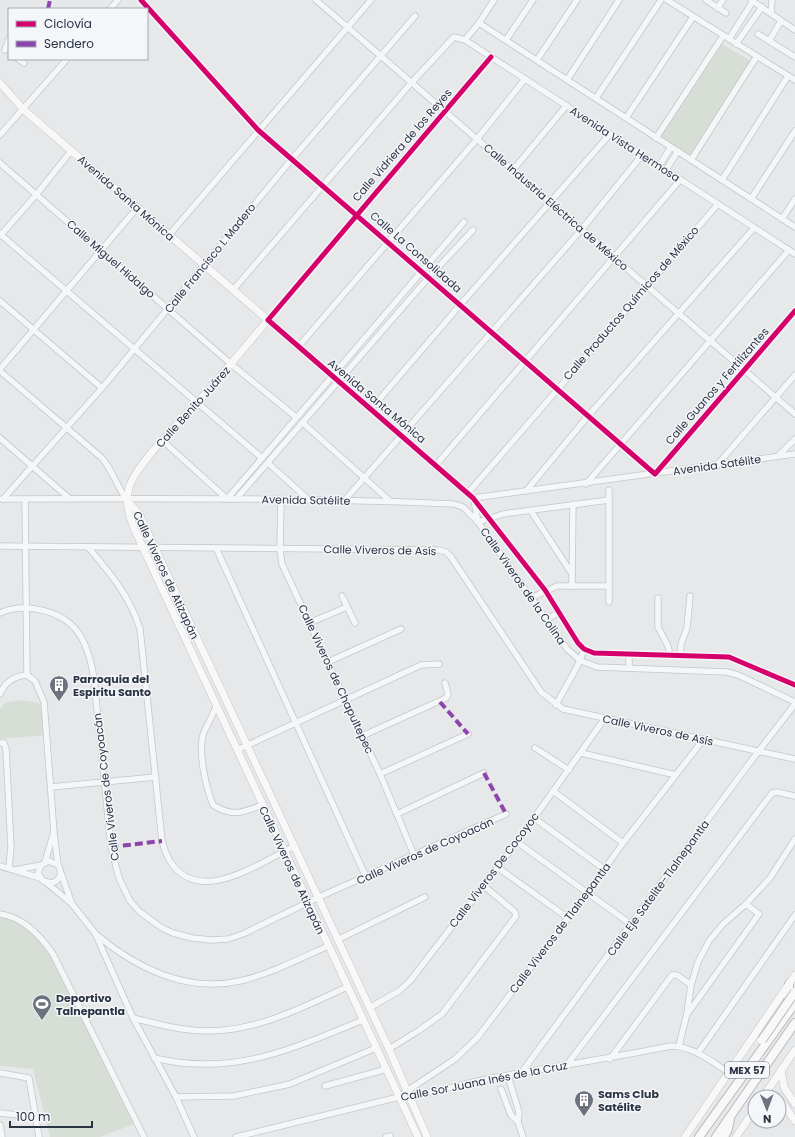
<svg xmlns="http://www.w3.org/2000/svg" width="795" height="1137" viewBox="0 0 795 1137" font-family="Poppins,sans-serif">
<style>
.green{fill:#d6ded6}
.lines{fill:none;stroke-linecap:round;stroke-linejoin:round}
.minor-casing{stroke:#c4c6c8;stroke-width:7}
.major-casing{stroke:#c2c5c8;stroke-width:8}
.highway-casing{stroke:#b8bbbf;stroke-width:10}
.minor{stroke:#f5f6f7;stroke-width:5.5}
.major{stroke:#f8f8f8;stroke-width:7}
.highway{stroke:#f8f8f8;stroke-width:8}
.highway-bridge-casing{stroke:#b8bbbf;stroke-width:10;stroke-linecap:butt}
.highway-bridge{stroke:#f8f8f8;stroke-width:8}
.quiet{stroke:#8e44ad;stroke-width:4;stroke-dasharray:8 4;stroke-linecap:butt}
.cycleway-casing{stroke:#f4f6f9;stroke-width:8}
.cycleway{stroke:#d6006c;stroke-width:5}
.labels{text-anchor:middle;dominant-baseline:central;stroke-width:3;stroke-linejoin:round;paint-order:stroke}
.shield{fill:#f4f6f9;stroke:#676e7b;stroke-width:1}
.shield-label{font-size:10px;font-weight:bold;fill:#2b3445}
.street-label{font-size:11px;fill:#2b3445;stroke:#f4f6f9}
.poi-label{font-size:11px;font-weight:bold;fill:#2b3445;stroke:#f4f6f9;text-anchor:start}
</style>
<rect width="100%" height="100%" fill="#e6e8ea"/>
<g class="green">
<polygon points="720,43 752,62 690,157 659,137"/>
<polygon points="22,700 38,703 43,707 46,735 0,739 0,709 5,703"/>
<polygon points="0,916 9,916 32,932 49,952 63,976 134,1124 100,1137 50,1137 33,1069 0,1066"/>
</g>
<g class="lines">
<defs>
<g id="minor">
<polyline points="141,0 258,130 655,474 795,311"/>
<polyline points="316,0 795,414"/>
<polyline points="667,0 795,80"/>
<polyline points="706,0 726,13"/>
<polyline points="751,0 795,30"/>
<polyline points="717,8 723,0"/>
<polyline points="110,9 118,0"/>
<polyline points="771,12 772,0"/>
<polyline points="479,23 795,227"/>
<polyline points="758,34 795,57"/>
<polyline points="729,39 753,1"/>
<polyline points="465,40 479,23 494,0"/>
<polyline points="506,40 533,0"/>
<polyline points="769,41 781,21"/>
<polyline points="736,44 762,7"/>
<polyline points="5,50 9,39"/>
<polyline points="491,57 268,320 473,498 545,590 578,643 584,649 594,653 729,657 795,685"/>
<polyline points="18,59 24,63"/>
<polyline points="537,60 577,0"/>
<polyline points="567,80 619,0"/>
<polyline points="596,98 661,0"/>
<polyline points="626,118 693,17"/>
<polyline points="0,135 67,59"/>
<polyline points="656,138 723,36"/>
<polyline points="691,160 757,56"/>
<polyline points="0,163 231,364 296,417"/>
<polyline points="659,166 671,147"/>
<polyline points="513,170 566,106"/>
<polyline points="666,170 678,151"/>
<polyline points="722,180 788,76"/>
<polyline points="751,199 795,131"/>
<polyline points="782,219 795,199"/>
<polyline points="0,234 262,458"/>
<polyline points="169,235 371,0"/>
<polyline points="0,236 36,195 71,151"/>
<polyline points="233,290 412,82 454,37 465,40 795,254"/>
<polyline points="0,301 102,388"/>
<polyline points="298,347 477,139 525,79"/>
<polyline points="0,369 137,208"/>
<path d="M0 371 102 458C113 471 117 487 127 500"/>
<polyline points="371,409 461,304 610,134"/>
<polyline points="303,423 390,501"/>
<polyline points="0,438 70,499"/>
<polyline points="162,440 227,499 464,222"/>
<polyline points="779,455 795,439"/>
<polyline points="268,463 309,500"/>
<polyline points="436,465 680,180"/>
<polyline points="717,465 795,375"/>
<polyline points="586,484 789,250"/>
<polyline points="526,491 588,416 754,228"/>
<polyline points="468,493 718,204"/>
<polyline points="473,498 795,454"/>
<path d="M2 499C152 499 304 497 454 504L463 507 478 522"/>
<polyline points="3,499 102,388 292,159 415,16"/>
<polyline points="25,499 27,675"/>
<polyline points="236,499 429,277 473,230"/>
<polyline points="281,500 280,549 282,564 380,774 414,855"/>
<polyline points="474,500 478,522 567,649 581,661 597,667 727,672 738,675 795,702"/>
<polyline points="344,501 582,229 642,155"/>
<polyline points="531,511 572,574"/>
<polyline points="478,522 503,514 609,500"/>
<polyline points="0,546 439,550 446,552 451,557 541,692 563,709 795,759"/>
<path d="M88 547C110 573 130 596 140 629L162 841C164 847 166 855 170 861 199 907 259 863 293 847"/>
<polyline points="216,548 366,877"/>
<polyline points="572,586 573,504"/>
<polyline points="342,596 355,623"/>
<polyline points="531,598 557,586 609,586"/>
<polyline points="658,598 658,627 668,646 670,655"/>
<polyline points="609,602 609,490"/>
<path d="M0 613C12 607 24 607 36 609 77 616 88 641 94 679L111 847 119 878 130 901 140 912 162 928 173 933 192 938 212 940 228 939 243 934 317 898 506 814"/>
<polyline points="546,620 559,612"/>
<polyline points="309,623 347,607"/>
<polyline points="629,655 629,667"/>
<polyline points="680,655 681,644 687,628 690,596"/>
<polyline points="328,662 401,629"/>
<polyline points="27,675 35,681 44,702 54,833 58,865"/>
<path d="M0 694C5 682 14 676 27 675"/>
<path d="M556 705C565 686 579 668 584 649"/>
<path d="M216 706C213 715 208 723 204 732 197 751 206 787 213 805 232 817 242 813 262 805"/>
<polyline points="362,736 446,698 448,694 445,683"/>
<polyline points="0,743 4,743 6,749 11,847 9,867"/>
<polyline points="535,748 569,770"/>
<polyline points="237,750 421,665 439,664"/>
<polyline points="581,753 676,775"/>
<polyline points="380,774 468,734"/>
<polyline points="51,787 156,777"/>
<polyline points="553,791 623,843"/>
<polyline points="397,814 484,773"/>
<polyline points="534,818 604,869"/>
<polyline points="517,842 632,925"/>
<polyline points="45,862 53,835"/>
<polyline points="0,866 40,878"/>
<polyline points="497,867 568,918"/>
<path d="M15 870 41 865 49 861 58 865C63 873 60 880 52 883L43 881 38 873 41 865"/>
<polyline points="61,873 72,904"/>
<polyline points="47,883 72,904 95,933 133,1018 176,1097 194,1137"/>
<path d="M0 914C23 917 40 935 53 954L144 1137"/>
<path d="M97 935C136 968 187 993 240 981 270 974 299 959 328 946"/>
<polyline points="337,940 425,897"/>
<polyline points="369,1008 399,991 410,981 517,842 605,718"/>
<polyline points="688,1013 759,914 746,904"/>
<path d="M133 1018C157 1024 183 1031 208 1031 258 1031 303 1007 347 987"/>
<polyline points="679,1046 687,1013 691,985 698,962 709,941 723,924 746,904 770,878 795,839"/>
<polyline points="389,1049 418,1031 442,1014 516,916 515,912 483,885"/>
<polyline points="698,1053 795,915"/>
<path d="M154 1058C234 1077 291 1049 363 1020"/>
<polyline points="610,1059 672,975 677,975 691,985"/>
<polyline points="566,1066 772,793 777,792 795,796"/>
<polyline points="0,1073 29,1078 39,1137"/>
<polyline points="521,1073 748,765 795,704"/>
<polyline points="508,1076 519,1112 518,1122"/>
<polyline points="325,1086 387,1069"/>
<polyline points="501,1089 511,1115 518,1122 523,1137"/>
<polyline points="404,1093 455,1059 477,1038 588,892 623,843 703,740"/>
<polyline points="176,1097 234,1096 290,1084 376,1048"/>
<polyline points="0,1113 36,1117"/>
<polyline points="0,1125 2,1137"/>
<path d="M236 1137 399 1097C431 1094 461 1084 492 1078 551 1067 612 1058 671 1046 692 1046 711 1061 728 1072"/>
<polyline points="386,1137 390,1136"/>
</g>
<g id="major">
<path d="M0 83 24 110 268 320C244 348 221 376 197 403 180 422 135 465 129 488 123 510 135 529 143 548L418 1137"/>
<polyline points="127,500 139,514 389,1049 427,1137"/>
<polyline points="781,1070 784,1087 795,1104"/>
<polyline points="763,1097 795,1050"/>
<polyline points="779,1097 795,1121"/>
<polyline points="685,1137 795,975"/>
<polyline points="736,1137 755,1109"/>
</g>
<g id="highway">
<polyline points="788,1005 789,984"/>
<polyline points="699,1137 795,1003"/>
<polyline points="716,1137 795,1023"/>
<polyline points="724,1137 728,1129 730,1119"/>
</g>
</defs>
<use href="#minor" class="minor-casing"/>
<use href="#major" class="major-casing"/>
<use href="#highway" class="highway-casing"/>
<use href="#minor" class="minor"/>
<use href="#major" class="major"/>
<use href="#highway" class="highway"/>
<defs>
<polyline id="highway-bridge" points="762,1040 795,992"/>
</defs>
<use href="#highway-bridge" class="highway-bridge-casing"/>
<use href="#highway-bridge" class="highway-bridge"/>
<g class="quiet">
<polyline points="48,9 50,0"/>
<polyline points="440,702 468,734"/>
<polyline points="484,773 506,814"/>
<polyline points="111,847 162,841"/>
</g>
<defs>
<g id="cycleway">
<polyline points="141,0 258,130 655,474 795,311"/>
<polyline points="491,57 268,320 473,498 545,590 578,643 584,649 594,653 729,657 795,685"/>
</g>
</defs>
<use href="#cycleway" class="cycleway-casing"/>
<use href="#cycleway" class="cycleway"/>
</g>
<defs>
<symbol id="building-pin" viewBox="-11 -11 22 30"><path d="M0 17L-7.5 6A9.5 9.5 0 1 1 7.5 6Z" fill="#6c737f" stroke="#f4f6f9"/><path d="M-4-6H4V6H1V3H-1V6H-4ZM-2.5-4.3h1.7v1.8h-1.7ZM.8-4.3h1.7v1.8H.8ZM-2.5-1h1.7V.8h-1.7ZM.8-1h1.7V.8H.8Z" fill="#fff"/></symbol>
<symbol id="stadium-pin" viewBox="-11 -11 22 30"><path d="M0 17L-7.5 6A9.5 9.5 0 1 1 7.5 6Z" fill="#6c737f" stroke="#f4f6f9"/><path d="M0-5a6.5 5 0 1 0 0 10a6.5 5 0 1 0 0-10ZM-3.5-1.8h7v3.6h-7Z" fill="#fff"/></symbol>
</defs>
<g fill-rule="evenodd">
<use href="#building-pin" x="48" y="674" width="22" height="30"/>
<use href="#stadium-pin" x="31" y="993" width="22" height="30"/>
<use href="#building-pin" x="573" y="1089" width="22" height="30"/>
</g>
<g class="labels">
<rect class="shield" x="725" y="1062" width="44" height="16" rx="3"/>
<g class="shield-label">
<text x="747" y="1070">MEX 57</text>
</g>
<g class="street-label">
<text transform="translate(625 144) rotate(33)">Avenida Vista Hermosa</text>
<text transform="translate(402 145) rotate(-49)">Calle Vidriera de los Reyes</text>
<text transform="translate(126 198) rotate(41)">Avenida Santa Mónica</text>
<text transform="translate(556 207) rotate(41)">Calle Industria Eléctrica de México</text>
<text transform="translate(416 252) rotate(41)">Calle La Consolidada</text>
<text transform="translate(210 258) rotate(-51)">Calle Francisco I. Madero</text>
<text transform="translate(111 259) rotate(41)">Calle Miguel Hidalgo</text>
<text transform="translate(631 303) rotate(-49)">Calle Productos Químicos de México</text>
<text transform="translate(717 386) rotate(-49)">Calle Guanos y Fertilizantes</text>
<text transform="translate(377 401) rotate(40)">Avenida Santa Mónica</text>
<text transform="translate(193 407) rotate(-48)">Calle Benito Juárez</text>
<text transform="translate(717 465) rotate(-8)">Avenida Satélite</text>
<text transform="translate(306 500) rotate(1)">Avenida Satélite</text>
<text transform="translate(380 550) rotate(1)">Calle Viveros de Asís</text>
<text transform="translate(166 575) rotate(65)">Calle Viveros de Atizapán</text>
<text transform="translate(523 586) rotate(55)">Calle Viveros de la Colina</text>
<text transform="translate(336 679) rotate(65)">Calle Viveros de Chapultepec</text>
<text transform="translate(658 730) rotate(12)">Calle Viveros de Asís</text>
<text transform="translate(106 787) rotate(-97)">Calle Viveros de Coyoacán</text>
<text transform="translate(425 851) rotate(-24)">Calle Viveros de Coyoacán</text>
<text transform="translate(292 870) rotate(65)">Calle Viveros de Atizapán</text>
<text transform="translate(494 870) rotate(-53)">Calle Viveros De Cocoyoc</text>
<text transform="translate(658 888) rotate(-54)">Calle Eje Satelite-Tlalnepantla</text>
<text transform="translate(560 928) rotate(-53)">Calle Viveros de Tlalnepantla</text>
<text transform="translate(484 1081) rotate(-11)">Calle Sor Juana Inés de la Cruz</text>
</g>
<g class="poi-label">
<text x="73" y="679">Parroquia del<tspan x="73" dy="13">Espiritu Santo</tspan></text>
<text x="56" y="998">Deportivo<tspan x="56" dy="13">Talnepantla</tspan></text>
<text x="598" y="1094">Sams Club<tspan x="598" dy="13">Satélite</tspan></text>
</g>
</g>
<rect x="8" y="8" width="140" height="52" fill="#f4f6f9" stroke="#a4a8b1"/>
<rect x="16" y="21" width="20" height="6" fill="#d6006c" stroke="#a4a8b1"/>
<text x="44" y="28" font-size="12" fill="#2b3445">Ciclovía</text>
<rect x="16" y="41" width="20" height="6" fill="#8e44ad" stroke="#a4a8b1"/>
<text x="44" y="48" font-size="12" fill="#2b3445">Sendero</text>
<g transform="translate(767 1109) rotate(179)"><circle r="19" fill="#f4f6f9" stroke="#a4a8b1"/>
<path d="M0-3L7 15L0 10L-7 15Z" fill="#6c737f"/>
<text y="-6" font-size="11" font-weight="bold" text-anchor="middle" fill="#2b3445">N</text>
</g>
<path d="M10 1121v6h82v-6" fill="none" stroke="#2b3445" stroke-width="2"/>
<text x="16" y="1121" font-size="12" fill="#2b3445" stroke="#f4f6f9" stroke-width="3" paint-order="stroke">100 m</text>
</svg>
